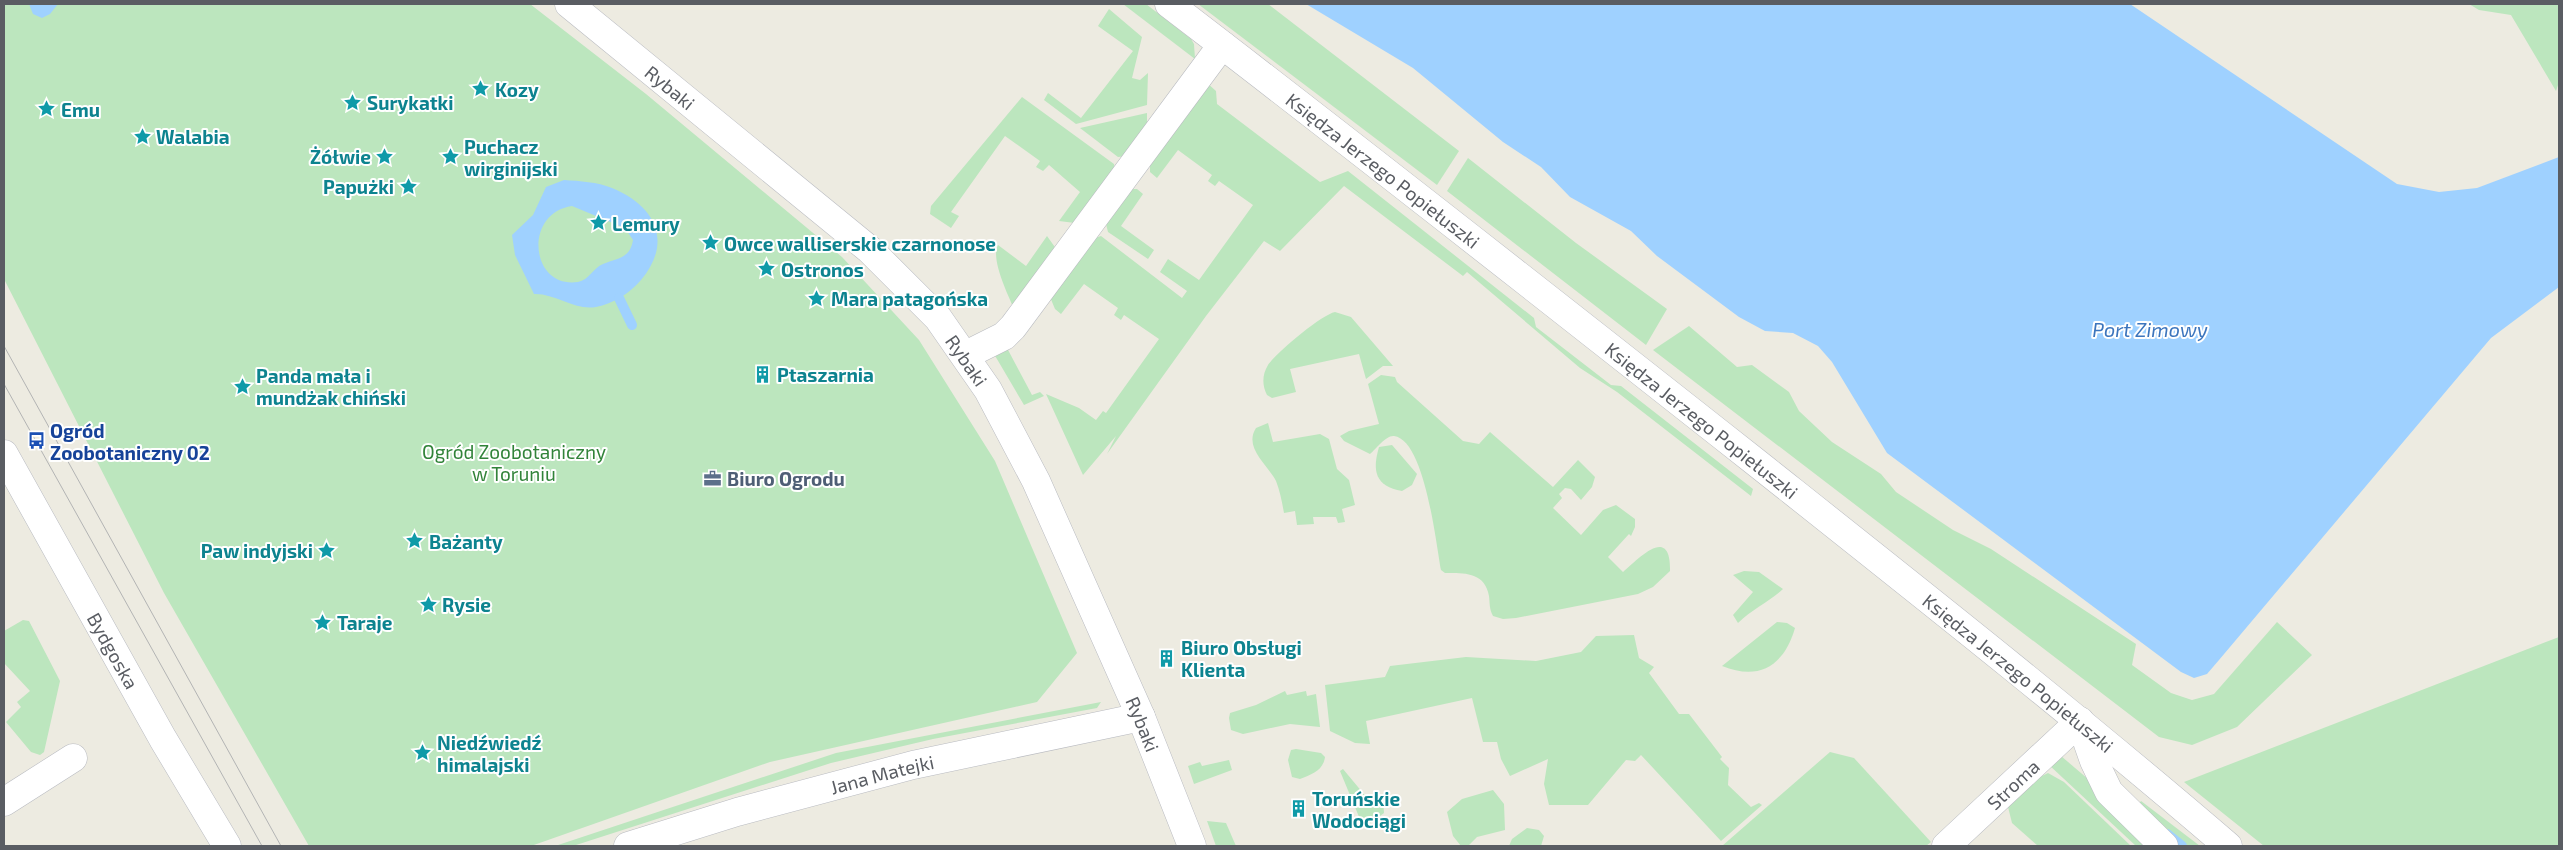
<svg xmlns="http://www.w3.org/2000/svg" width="2563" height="850" viewBox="0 0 2563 850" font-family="'Exo 2',sans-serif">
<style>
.green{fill:#bce6be}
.water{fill:#9fd1ff;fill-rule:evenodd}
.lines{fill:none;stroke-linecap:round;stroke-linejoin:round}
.stream{stroke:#9fd1ff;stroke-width:10}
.minor-casing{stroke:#b9bbc1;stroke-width:29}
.minor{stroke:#fff;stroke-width:28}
.tram{stroke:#b3b4b4;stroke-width:1}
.labels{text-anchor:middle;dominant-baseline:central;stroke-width:4;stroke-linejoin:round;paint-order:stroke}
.street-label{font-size:19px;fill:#5a5d63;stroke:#fff}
.culture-label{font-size:19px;font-weight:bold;fill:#0d838f;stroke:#fff;text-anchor:start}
.transit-label{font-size:19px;font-weight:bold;fill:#164399;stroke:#fff;text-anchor:start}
.park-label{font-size:19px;fill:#318339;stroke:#fff}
.service-label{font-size:19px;font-weight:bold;fill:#4e5e75;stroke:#fff;text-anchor:start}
.water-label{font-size:20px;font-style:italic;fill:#3c75bd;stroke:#fff}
</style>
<rect width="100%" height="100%" fill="#edebe1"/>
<g class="green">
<polygon points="4,4 530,4 646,94 842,257 919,340 995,461 1077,653 1037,702 770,762 531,846 309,846 164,593 4,279"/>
<polygon points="1123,4 1146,4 1191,39 1194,44 1195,59"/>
<polygon points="1198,4 1268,4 1459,151 1437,185"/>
<polygon points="2469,4 2559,4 2559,82 2556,91 2511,15 2479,10"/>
<polygon points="1109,9 1142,37 1132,78 1140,80 1148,73 1147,105 1076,124 1044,100 1048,93 1081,118 1133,51 1098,26"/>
<polygon points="1206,82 1216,91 1217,104 1320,182 1348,171 1534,318 1536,327 1611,385 1621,386 1753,489 1751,496 1617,392 1580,368 1467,272 1463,276 1344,186 1280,251 1264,241 1206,316 1107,454 1116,436 1083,475 1046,394 1079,408 1096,420 1103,411 1106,413 1159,339 1124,315 1121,320 1114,315 1118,308 1084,284 1061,314 1055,309 1050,297 1095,238 1101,236 1182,298 1187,291 1160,272 1168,259 1199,280 1253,205 1219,181 1215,186 1208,181 1212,175 1178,150 1157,178 1150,172 1150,160"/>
<polygon points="1022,97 1114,164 1115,173 1075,223 1059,221 1080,192 1049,165 1043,171 1036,167 1040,161 1005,136 951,212 959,216 951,228 930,214 931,206"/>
<polygon points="1147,113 1147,129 1128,156 1118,157 1080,128"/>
<polygon points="1468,158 1576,243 1667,309 1646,345 1447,191"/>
<polygon points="1130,189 1137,189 1143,194 1121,226 1154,250 1148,259 1108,232 1106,224"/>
<path d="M1047 236 1057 250 1015 311C1009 297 990 259 998 245L1026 266Z"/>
<path d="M1335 312 1351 317 1393 366H1383L1366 379 1359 354 1290 369 1296 392 1272 398 1267 395C1262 385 1262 375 1268 365 1276 353 1321 315 1335 312Z"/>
<polygon points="1689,326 1737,367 1752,365 1789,392 1799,411 1832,442 1881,474 1896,492 1953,530 1991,549 2136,644 2132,665 2171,693 2192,700 2214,694 2277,622 2312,655 2237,727 2192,745 2159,737 1653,350"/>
<polygon points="1007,348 1032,395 1040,392 1044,396 1024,405 994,354"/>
<path d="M1381 375 1395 377 1397 382 1463 441 1479 444 1490 432 1553 487 1578 460 1595 477 1592 487 1581 500 1571 489 1565 488 1559 494 1562 498 1553 508 1581 535 1603 510 1616 505 1635 519V527L1631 536 1629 534 1608 557 1623 572C1639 558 1671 524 1670 571L1653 587 1638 594 1516 618 1503 619 1493 616C1489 608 1490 604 1489 596 1485 572 1464 573 1445 573L1441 570C1436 544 1425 440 1394 436 1386 435 1376 449 1370 454L1344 441 1340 436 1349 431 1379 424 1368 384Z"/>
<path d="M1268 423 1273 442 1320 434 1329 439 1337 469 1349 480 1355 505 1342 509 1345 522 1338 523 1336 517H1313L1314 524 1297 525 1295 511 1284 513C1282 502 1280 491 1276 481 1269 466 1243 448 1256 428Z"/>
<path d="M1392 445 1417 474 1412 485 1402 491C1375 486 1372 471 1379 447Z"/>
<path d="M1744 571 1759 572 1783 589C1769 602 1752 609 1738 623L1733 615 1753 592 1733 575Z"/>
<polygon points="23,620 29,621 60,681 44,752 40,755 31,752 6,722 21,707 17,702 30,691 4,663 4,631"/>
<path d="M1777 622 1787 623 1795 628C1784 666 1759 681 1722 666Z"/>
<polygon points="1634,635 1639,658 1654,667 1649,673 1679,714 1689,714 1722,757 1720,759 1729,768 1728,785 1751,807 1759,803 1762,805 1721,841 1641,755 1635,761 1626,760 1588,805 1549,805 1544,784 1548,759 1510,776 1501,759 1497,742 1483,742 1472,698 1366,721 1370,744 1355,743 1330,731 1325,685 1385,677 1390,666 1466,657 1536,661 1581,652 1596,636"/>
<polygon points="2559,637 2559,846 2264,846 2184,782"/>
<polygon points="1285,691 1287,695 1306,691 1307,696 1316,694 1320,727 1290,724 1243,734 1231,730 1229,718 1230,713 1256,705"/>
<polygon points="1101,702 1097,708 933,739 831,763 573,846 555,846 836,753"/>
<path d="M1296 749 1321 753 1325 757C1323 771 1312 774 1300 779L1292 777 1288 760 1291 750Z"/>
<polygon points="1830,752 1854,758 1931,842 1926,846 1722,846"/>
<polygon points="2061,756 2095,785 2154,846 2136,846 2048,764"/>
<polygon points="1229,760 1232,770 1194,784 1188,766 1200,762 1202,766"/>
<polygon points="1343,769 1373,805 1383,799 1384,813 1369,824 1362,824 1340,771"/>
<polygon points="2048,773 2064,782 2131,846 2038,846 2012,823 2008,807 2032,781"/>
<polygon points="1493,790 1504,804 1505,830 1477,837 1468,846 1461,846 1453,836 1447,812 1462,799"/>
<polygon points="2141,801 2200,846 2170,846 2136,807"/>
<polygon points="1207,821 1226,823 1236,846 1216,846"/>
<polygon points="1527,828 1539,830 1544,836 1541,846 1509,846 1512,839"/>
</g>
<g class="water">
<polygon points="29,4 58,4 50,14 42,18 33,14"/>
<polygon points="1306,4 2130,4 2397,184 2439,192 2477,188 2559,157 2559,287 2491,338 2219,660 2207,674 2194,678 2181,672 1887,453 1832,362 1818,346 1793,333 1765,331 1739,317 1657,256 1631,231 1570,197 1541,167 1503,142 1413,68"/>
<path d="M564 180C580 181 597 182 612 188 656 206 673 242 641 280 630 293 613 304 596 307 575 311 555 293 534 294L515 255 512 235 533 215 546 187ZM572 206 625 228 633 240C630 259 617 258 603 264 593 268 589 280 578 282 530 289 523 213 572 206Z"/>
</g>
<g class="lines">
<g class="stream">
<polyline points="619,298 632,325"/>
<polyline points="2167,834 2182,846"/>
</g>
<defs>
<g id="minor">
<path id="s1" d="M569 4 870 250 938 318 988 390 1036 481 1141 717 1192 846"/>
<path id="s2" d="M1169 4C1365 154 1559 307 1753 460 1913 587 2073 713 2228 846"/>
<polyline points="966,355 1004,336 1013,327 1222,45"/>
<path id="s3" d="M4 454 163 739 227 846"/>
<polyline points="4,802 73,758"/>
<path id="s4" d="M628 846 737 812 913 765 1141 717"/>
<path id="s5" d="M1946 846 2080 721 2094 761 2109 792 2164 846"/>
</g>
</defs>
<use href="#minor" class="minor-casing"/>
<use href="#minor" class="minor"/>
<g class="tram">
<polyline points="4,346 281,846"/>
<polyline points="4,384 262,846"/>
</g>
</g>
<defs>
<symbol id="sight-bare" viewBox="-9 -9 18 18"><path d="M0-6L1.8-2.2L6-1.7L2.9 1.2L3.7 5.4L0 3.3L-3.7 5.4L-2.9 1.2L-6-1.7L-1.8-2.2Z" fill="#0f9aa8" stroke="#fff" stroke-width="2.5" paint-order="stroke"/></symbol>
<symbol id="building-bare" viewBox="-9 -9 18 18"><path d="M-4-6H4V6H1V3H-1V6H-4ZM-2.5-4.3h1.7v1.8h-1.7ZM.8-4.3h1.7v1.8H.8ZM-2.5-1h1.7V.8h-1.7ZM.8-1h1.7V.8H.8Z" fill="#0f9aa8" stroke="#fff" stroke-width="2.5" paint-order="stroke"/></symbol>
<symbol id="bus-bare" viewBox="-9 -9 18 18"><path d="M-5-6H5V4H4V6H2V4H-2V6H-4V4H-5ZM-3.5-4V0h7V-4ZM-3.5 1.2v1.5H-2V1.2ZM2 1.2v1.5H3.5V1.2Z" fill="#1a4fb4" stroke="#fff" stroke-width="2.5" paint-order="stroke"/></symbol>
<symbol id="office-bare" viewBox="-9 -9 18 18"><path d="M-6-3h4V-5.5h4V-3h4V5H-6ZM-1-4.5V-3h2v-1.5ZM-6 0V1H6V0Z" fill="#5c6f8a" stroke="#fff" stroke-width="2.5" paint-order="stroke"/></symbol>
</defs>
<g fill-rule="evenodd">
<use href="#sight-bare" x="468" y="76" width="25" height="25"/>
<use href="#sight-bare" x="340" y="90" width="25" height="25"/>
<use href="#sight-bare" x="34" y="96" width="25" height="25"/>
<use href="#sight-bare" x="130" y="124" width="25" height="25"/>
<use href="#sight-bare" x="372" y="144" width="25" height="25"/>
<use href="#sight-bare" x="438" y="144" width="25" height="25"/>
<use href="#sight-bare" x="396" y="174" width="25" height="25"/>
<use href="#sight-bare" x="586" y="210" width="25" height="25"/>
<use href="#sight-bare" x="698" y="230" width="25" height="25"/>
<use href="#sight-bare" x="754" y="256" width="25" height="25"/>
<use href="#sight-bare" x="804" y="286" width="25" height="25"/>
<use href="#building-bare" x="750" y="362" width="25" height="25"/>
<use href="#sight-bare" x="230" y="374" width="25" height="25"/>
<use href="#bus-bare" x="24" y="428" width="25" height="25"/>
<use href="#office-bare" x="700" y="466" width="25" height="25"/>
<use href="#sight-bare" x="402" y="528" width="25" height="25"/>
<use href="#sight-bare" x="314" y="538" width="25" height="25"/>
<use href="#sight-bare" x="416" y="592" width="25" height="25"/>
<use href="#sight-bare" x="310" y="610" width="25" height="25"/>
<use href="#building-bare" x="1154" y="646" width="25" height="25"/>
<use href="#sight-bare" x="410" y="740" width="25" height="25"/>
<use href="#building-bare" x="1286" y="796" width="25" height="25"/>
</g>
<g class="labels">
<g class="street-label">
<text stroke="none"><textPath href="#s1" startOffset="131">Rybaki</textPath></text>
<text stroke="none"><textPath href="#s2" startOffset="271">Księdza Jerzego Popiełuszki</textPath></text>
<text stroke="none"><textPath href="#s1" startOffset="536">Rybaki</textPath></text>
<text stroke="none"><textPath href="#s2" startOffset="676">Księdza Jerzego Popiełuszki</textPath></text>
<text stroke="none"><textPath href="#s3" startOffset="225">Bydgoska</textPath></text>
<text stroke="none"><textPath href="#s2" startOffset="1081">Księdza Jerzego Popiełuszki</textPath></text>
<text stroke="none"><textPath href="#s1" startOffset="941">Rybaki</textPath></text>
<text stroke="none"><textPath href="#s4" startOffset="264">Jana Matejki</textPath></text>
<text stroke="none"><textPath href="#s5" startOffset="91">Stroma</textPath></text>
</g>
<g class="culture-label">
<text x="495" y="89">Kozy</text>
<text x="367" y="102">Surykatki</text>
<text x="61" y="109">Emu</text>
<text x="156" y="136">Walabia</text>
<text x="464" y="146">Puchacz<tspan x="464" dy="22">wirginijski</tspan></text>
<text x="371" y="156" text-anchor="end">Żółwie</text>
<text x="394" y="186" text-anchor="end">Papużki</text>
<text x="612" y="223">Lemury</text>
<text x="724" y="243">Owce walliserskie czarnonose</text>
<text x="781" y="269">Ostronos</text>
<text x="831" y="298">Mara patagońska</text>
<text x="777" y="374">Ptaszarnia</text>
<text x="256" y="375">Panda mała i<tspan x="256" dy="22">mundżak chiński</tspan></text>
<text x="429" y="541">Bażanty</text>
<text x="313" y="550" text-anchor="end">Paw indyjski</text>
<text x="442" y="604">Rysie</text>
<text x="337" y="622">Taraje</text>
<text x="1181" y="647">Biuro Obsługi<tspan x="1181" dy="22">Klienta</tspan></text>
<text x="437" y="742">Niedźwiedź<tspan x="437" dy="22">himalajski</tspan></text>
<text x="1312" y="798">Toruńskie<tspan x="1312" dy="22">Wodociągi</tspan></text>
</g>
<g class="transit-label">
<text x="50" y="430">Ogród<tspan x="50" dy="22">Zoobotaniczny 02</tspan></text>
</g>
<g class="park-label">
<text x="514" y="451">Ogród Zoobotaniczny<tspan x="514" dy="22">w Toruniu</tspan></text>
</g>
<g class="service-label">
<text x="727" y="478">Biuro Ogrodu</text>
</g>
<g class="water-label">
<text x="2150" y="329">Port Zimowy</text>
</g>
</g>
<rect width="2563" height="850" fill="none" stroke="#5a5d63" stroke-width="10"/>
</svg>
